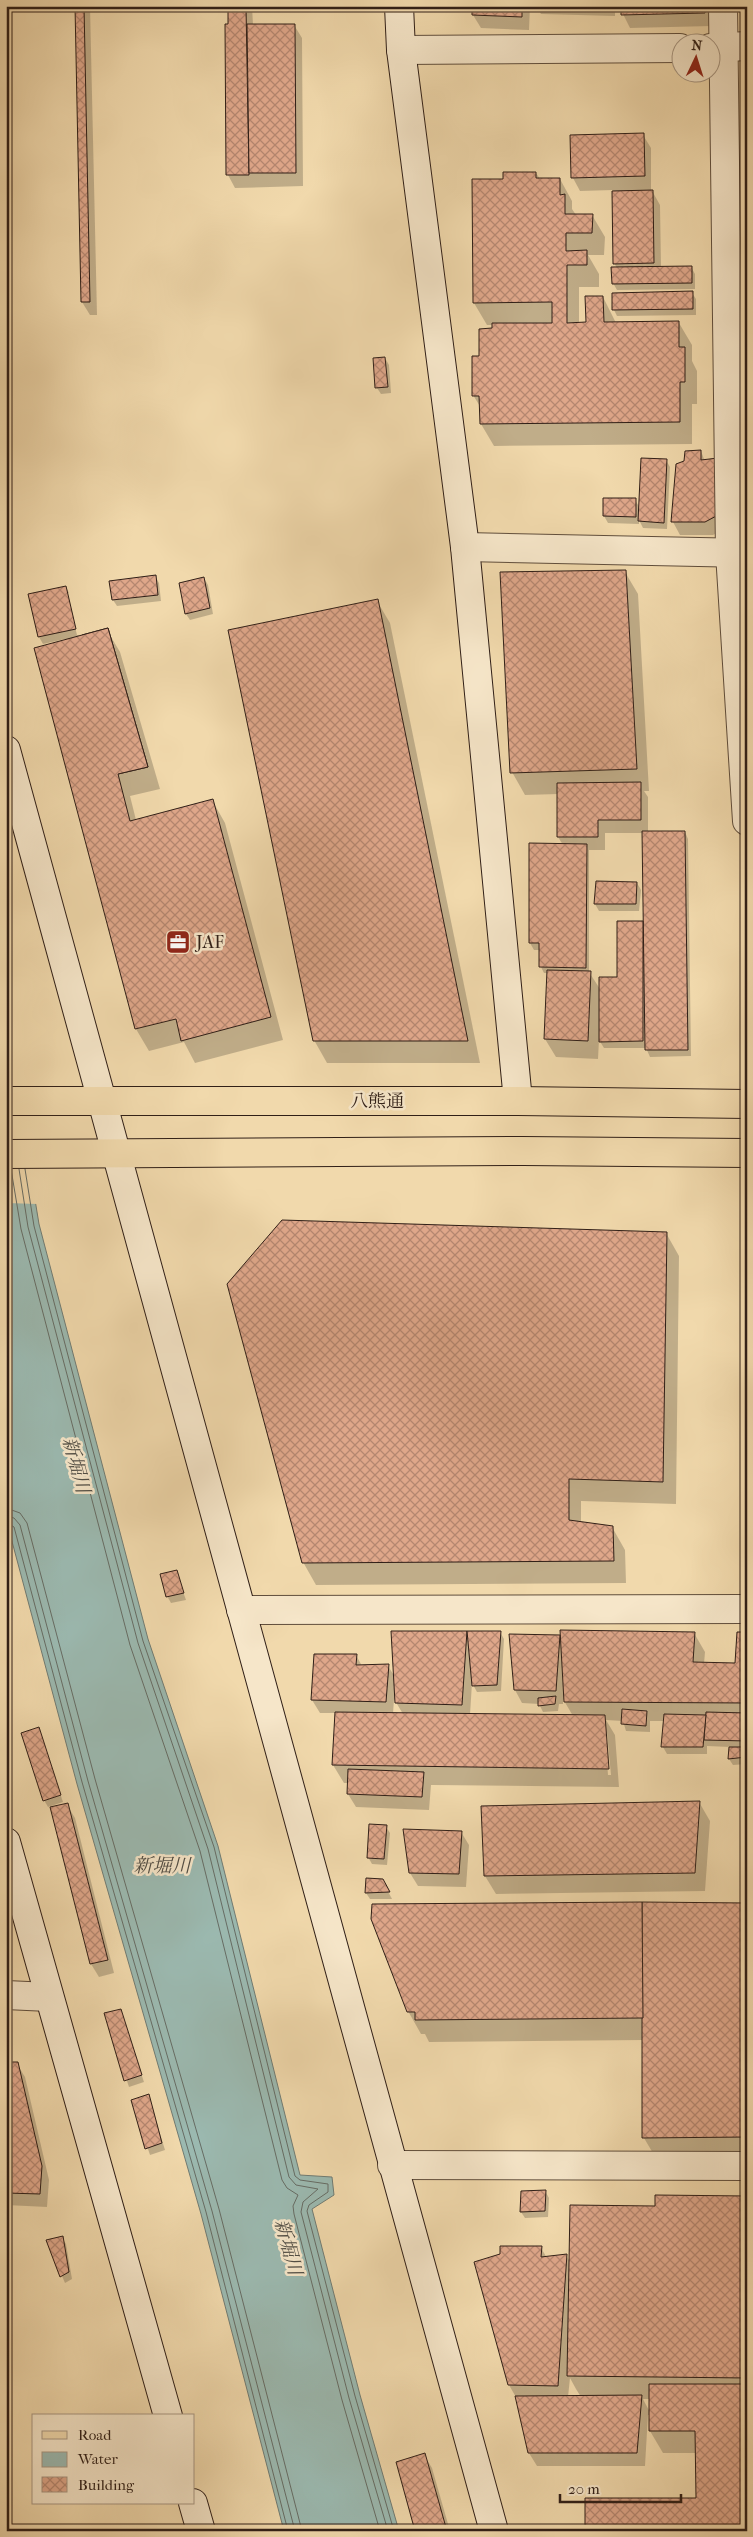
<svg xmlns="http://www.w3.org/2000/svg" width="753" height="2537" viewBox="0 0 753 2537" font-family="'IM FELL French Canon','Noto Serif JP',serif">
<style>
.water{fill:#9bb9b0;stroke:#707b73}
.pier{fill:#f1d9ac}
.shadow{fill:#0003;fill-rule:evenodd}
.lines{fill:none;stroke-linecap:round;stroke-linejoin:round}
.shore{stroke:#666c64;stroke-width:1}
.building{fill:url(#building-cross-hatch);stroke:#301f17}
.street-casing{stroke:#604e3c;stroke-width:30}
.secondary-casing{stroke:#301f17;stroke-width:30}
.primary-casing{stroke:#301f17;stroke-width:30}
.street{stroke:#f6e6c9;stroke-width:28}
.secondary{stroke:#f6e6c9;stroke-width:28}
.primary{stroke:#f1d9ac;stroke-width:28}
.labels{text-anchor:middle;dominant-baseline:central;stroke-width:5;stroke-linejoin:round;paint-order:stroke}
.poi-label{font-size:18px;fill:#301f17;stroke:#f6e6c9;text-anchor:start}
.street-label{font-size:18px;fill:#301f17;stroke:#f6e6c9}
.water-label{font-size:19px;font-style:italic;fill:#504d45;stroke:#f6e6c9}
</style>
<defs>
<pattern id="building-cross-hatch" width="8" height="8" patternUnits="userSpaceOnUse" patternTransform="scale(1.25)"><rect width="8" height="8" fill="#dfa78a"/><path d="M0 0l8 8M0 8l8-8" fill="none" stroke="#b58770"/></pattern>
</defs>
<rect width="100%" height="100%" fill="#f1d9ac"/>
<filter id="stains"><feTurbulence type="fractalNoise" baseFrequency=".004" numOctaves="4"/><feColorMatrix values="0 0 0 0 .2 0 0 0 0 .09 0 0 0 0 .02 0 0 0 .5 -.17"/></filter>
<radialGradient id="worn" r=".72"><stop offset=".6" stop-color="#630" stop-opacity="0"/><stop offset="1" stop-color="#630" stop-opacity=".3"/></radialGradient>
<polygon class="water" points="6,1024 39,1224 148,1639 218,1846 300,2175 332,2177 334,2195 312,2209 360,2395 399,2531 284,2531 201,2214 77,1784 6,1519"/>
<polygon class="pier" points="10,1044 13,1045 38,1204 6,1203 6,1050 9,1049"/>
<g class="shadow">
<polygon points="76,6 90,6 97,315 90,315 82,302"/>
<polygon points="229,6 252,6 253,25 294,25 302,38 303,186 235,188 228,175 226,25 229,25"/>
<polygon points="473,6 530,6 529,30 481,28 473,15"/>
<polygon points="536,6 615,6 615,16 541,14"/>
<polygon points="622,6 712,6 712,26 630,28 623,14"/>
<polygon points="643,135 651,148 651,189 660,205 661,267 691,267 695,274 695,289 617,290 613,283 617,268 614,263 613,190 580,191 573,178"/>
<polygon points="536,173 540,179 560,179 572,201 572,209 576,215 592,215 605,237 604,255 588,255 599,274 599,287 579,287 579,324 587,323 603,297 616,323 679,323 692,345 692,361 697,371 697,404 692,404 692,444 494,446 481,424 481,408 473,395 480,357 493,330 493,325 487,325 474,303 504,180"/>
<polygon points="692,293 696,299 696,315 617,316 614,310"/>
<polygon points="385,358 389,365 391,393 381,394 377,388"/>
<polygon points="701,451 729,527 713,535 680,535 673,522 677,465 685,462"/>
<polygon points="666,460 670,467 667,529 643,528 639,520 639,524 608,523 604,516 635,500 640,508"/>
<path d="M625 572 638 594 649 791H644L648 797V832H685L688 839 691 1056 650 1057 646 1048H604L599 1040 598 1059 556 1057 545 1039 548 973H544L541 967V950H534L530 943V844L563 845 558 837V794L525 795 512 772ZM605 833H643L645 922 618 923V978L600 989 589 972V850H605Z"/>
<polygon points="155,576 159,583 161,601 117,606 113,600"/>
<polygon points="204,578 208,585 213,614 190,620 186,614"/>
<polygon points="66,587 69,593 67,593 77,635 79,635 80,637 107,630 120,652 160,789 130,796 136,820 212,800 225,823 283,1040 195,1063 184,1042 149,1051 136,1029 35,649 66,641 65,639 43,644 39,637 30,595"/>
<polygon points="377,601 390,623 480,1063 327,1063 314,1040"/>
<polygon points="637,883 641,890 639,911 599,911 595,904"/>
<polygon points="666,1233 679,1256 676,1504 581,1501 581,1523 612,1527 625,1550 626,1583 316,1585 303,1562"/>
<polygon points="176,1572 186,1600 171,1603 167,1596"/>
<path d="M393 1632H500L504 1639 501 1691 477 1692 472 1683 470 1715 573 1716 563 1699V1704H559L558 1711 543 1712 539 1704 522 1703 515 1690 511 1635 559 1636 562 1641 694 1633 705 1652 704 1664H736L747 1633V1764L733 1765 729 1759 730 1747 707 1746V1754H667L663 1747 665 1721H650V1732L626 1731 623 1721 606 1720 615 1735 619 1787 431 1785 429 1810 356 1807 348 1794 349 1783H344L333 1765 337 1713H320L312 1700 356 1655 362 1666H388L395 1677ZM394 1699 403 1714H393ZM605 1733H607L611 1775H608Z"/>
<polygon points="38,1729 63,1802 48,1807 44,1800"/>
<polygon points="699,1802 710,1821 705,1891 496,1894 485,1876"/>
<polygon points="67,1805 75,1818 114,1973 99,1977 91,1964"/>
<polygon points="386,1827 390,1833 387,1865 372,1864 368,1857"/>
<polygon points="461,1832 469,1845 466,1887 418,1886 410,1873"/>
<polygon points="382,1880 392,1899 370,1899 366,1893"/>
<polygon points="747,1905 747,2160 657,2160 644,2138 644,2040 429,2042 425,2034 421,2034 408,2011"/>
<polygon points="120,2011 144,2082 129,2087 105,2014"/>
<polygon points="6,2063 17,2064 25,2077 49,2180 47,2207 6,2205"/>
<polygon points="148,2095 165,2150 150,2155 132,2101"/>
<polygon points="545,2191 549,2198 548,2217 525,2218 521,2212"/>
<path d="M747 2198V2531L697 2500V2453H663L650 2431V2415H648L645 2466H537L529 2453 517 2399 509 2385 541 2248 547 2258 566 2255 570 2262 656 2207ZM570 2378 576 2389 581 2397H568ZM643 2399H650V2412L645 2403Z"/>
<polygon points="62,2238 66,2244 72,2279 65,2283 47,2241"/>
<polygon points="424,2455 432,2468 450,2531 416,2531"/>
</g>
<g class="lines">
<g class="shore">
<polyline points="11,1169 21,1229 130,1645 200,1851 282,2180 287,2188 298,2195 293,2206 294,2214 342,2400 380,2531"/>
<polyline points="19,1169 28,1227 138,1643 208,1849 289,2177 296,2185 318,2189 303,2202 301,2212 349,2398 388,2531"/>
<polyline points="25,1169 34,1226 143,1641 214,1847 295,2176 300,2180 328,2184 328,2192 309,2205 307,2211 355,2396 394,2531"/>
<polyline points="6,1508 20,1513 27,1523 95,1779 219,2209 302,2531"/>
<polyline points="6,1516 14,1518 20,1525 88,1781 212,2211 295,2531"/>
<polyline points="6,1522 14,1527 82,1782 206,2212 288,2531"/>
</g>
</g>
<g class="building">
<polygon points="75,6 84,6 90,302 81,302"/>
<polygon points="228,6 246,6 249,175 226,175 225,24 228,24"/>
<polygon points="472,6 522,6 522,17 472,15"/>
<polygon points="621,6 705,6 705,13 621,15"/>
<polygon points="247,24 295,24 296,173 249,173"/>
<polygon points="644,133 645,176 571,178 570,135"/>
<polygon points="503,172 536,172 536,178 560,178 560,195 565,194 565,214 593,214 592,233 566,233 566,251 587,250 587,265 567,265 567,323 586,322 585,296 603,296 604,322 679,321 679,347 685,347 685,382 680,382 680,422 480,424 479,396 472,396 472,356 479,356 479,329 492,328 492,323 552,323 552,302 473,303 472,179 503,179"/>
<polygon points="653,190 654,263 613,264 612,191"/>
<polygon points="692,266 692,283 612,284 611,267"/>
<polygon points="693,291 693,309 612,310 612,293"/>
<polygon points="385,357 388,387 375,388 373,358"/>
<polygon points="701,450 701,460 718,458 722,513 705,522 671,522 676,464 684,461 685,451"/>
<polygon points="641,458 667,459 664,523 638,521"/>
<polygon points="603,498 636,498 636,517 603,516"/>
<polygon points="626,570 637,769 510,773 500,572"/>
<polygon points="156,575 158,595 112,600 109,581"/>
<polygon points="204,577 210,608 185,614 179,583"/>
<polygon points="66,586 76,629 38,637 28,594"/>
<polygon points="378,599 468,1041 313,1041 228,630"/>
<polygon points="108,628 148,767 118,774 82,635"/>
<polygon points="108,628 148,767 118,774 130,821 213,799 271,1017 181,1041 176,1019 135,1029 34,648"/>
<polygon points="641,782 641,820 598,820 598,837 557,837 557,783"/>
<polygon points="642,831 685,831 688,1050 645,1050"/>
<polygon points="529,843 587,844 586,968 539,967 539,943 529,943"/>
<polygon points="596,881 637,882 636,904 594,904"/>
<polygon points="617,921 643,921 643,1041 599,1042 599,977 617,977"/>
<polygon points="547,970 591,971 588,1041 544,1039"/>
<polygon points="282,1220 667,1232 663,1482 569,1479 569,1520 613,1526 614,1561 302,1563 227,1284"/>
<polygon points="177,1570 184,1593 166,1597 160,1574"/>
<polygon points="560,1630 695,1632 693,1662 735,1663 737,1632 747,1632 747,1703 564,1702"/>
<polygon points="391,1631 467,1631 462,1705 395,1703"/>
<polygon points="467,1631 501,1631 497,1685 472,1686"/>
<polygon points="509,1634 560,1635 556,1691 514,1690"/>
<polygon points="314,1654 357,1654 356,1665 389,1664 386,1702 311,1700"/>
<polygon points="556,1696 555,1704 538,1706 538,1698"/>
<polygon points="622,1709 647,1711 646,1726 621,1724"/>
<polygon points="335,1712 605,1715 609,1769 332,1765"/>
<polygon points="706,1712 747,1713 747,1741 704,1740"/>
<polygon points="664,1714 706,1715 703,1747 661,1747"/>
<polygon points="39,1727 61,1795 43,1801 21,1733"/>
<polygon points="729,1747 747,1747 747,1757 728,1759"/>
<polygon points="348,1769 424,1772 422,1797 347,1794"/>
<polygon points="700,1801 695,1873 484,1876 481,1806"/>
<polygon points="68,1803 108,1960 90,1964 50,1807"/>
<polygon points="369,1824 387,1825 384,1859 367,1858"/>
<polygon points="403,1829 462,1831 459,1874 409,1873"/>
<polygon points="366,1878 383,1879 390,1892 365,1893"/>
<polygon points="642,1902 747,1903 747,2137 642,2138"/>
<polygon points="642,1902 643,2018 415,2020 415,2012 407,2012 371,1919 372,1904"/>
<polygon points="121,2009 142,2075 124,2081 104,2013"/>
<polygon points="6,2062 18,2062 42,2166 40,2194 6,2193"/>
<polygon points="149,2094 162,2143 145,2149 131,2100"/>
<polygon points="546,2190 545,2211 520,2212 521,2191"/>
<polygon points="655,2195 747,2196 747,2378 567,2376 570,2205 655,2206"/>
<polygon points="63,2236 69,2272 60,2277 46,2240"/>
<polygon points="500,2246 542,2246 541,2257 567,2254 558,2386 508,2385 474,2262 500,2254"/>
<polygon points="649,2384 747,2384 747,2531 585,2531 585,2498 696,2498 695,2431 649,2431"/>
<polygon points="642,2395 637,2453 528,2453 515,2396"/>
<polygon points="425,2453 447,2531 415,2531 396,2462"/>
</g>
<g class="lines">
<defs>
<g id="street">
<polyline points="723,6 730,553 747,821"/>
<polyline points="710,48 747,46"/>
<polyline points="401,50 680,48"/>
<polyline points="465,547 747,553"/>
<polyline points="241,1610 747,1609"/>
<polyline points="6,1995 49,1997"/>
<polyline points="392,2165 747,2166"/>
</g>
<g id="secondary">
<polyline points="399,6 401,50 465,547 518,1101"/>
<path d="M6 750C172 1343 329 1938 494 2531"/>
<polyline points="6,1842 168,2416"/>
<polyline points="193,2503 201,2531"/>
</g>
<g id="primary">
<polyline points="6,1101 518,1101 747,1104"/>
<polyline points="6,1154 523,1151 747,1153"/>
</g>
</defs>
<use href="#street" class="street-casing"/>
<use href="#secondary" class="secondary-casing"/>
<use href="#primary" class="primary-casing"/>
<use href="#street" class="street"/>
<use href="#secondary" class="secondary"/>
<use href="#primary" class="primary"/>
</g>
<defs>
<symbol id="office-square" viewBox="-11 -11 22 22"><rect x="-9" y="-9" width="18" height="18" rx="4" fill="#8f2418" stroke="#f6e6c9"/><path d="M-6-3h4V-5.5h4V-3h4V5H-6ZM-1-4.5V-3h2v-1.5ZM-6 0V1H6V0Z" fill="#fff"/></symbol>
</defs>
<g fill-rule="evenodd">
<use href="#office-square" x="164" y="928" width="28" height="28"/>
</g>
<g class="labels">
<g class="poi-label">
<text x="196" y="942">JAF</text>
</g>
<g class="street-label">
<text x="377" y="1101">八熊通</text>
</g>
<g class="water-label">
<text transform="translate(76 1465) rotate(75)">新堀川</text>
<text x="162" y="1866">新堀川</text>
<text transform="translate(288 2247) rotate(75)">新堀川</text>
</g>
</g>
<rect width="753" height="2537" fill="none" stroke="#f1d9ac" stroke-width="25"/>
<rect x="8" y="8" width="738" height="2522" fill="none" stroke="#301f17" stroke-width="2.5"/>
<rect x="12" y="12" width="728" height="2512" fill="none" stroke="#301f17"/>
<rect x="32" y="2414" width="162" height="90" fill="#f6e6c9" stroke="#a79682"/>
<rect x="42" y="2431" width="25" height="8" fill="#f1d9ac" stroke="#a79682"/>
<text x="78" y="2440" font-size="15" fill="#301f17">Road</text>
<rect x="42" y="2452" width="25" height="15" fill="#9bb9b0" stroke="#a79682"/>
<text x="78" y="2464" font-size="15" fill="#301f17">Water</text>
<rect x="42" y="2477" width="25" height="15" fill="url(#building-cross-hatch)" stroke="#a79682"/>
<text x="78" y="2490" font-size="15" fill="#301f17">Building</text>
<g transform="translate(696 58) rotate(4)"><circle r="24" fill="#f6e6c9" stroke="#a79682"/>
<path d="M0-4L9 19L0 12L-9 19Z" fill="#8f2418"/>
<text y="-8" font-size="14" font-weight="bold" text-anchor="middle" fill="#301f17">N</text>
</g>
<path d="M560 2494v8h121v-8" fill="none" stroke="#301f17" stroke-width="2.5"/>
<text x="568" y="2494" font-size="15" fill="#301f17" stroke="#f6e6c9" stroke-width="4" paint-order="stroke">20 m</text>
<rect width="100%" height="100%" filter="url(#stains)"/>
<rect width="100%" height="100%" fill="url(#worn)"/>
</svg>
